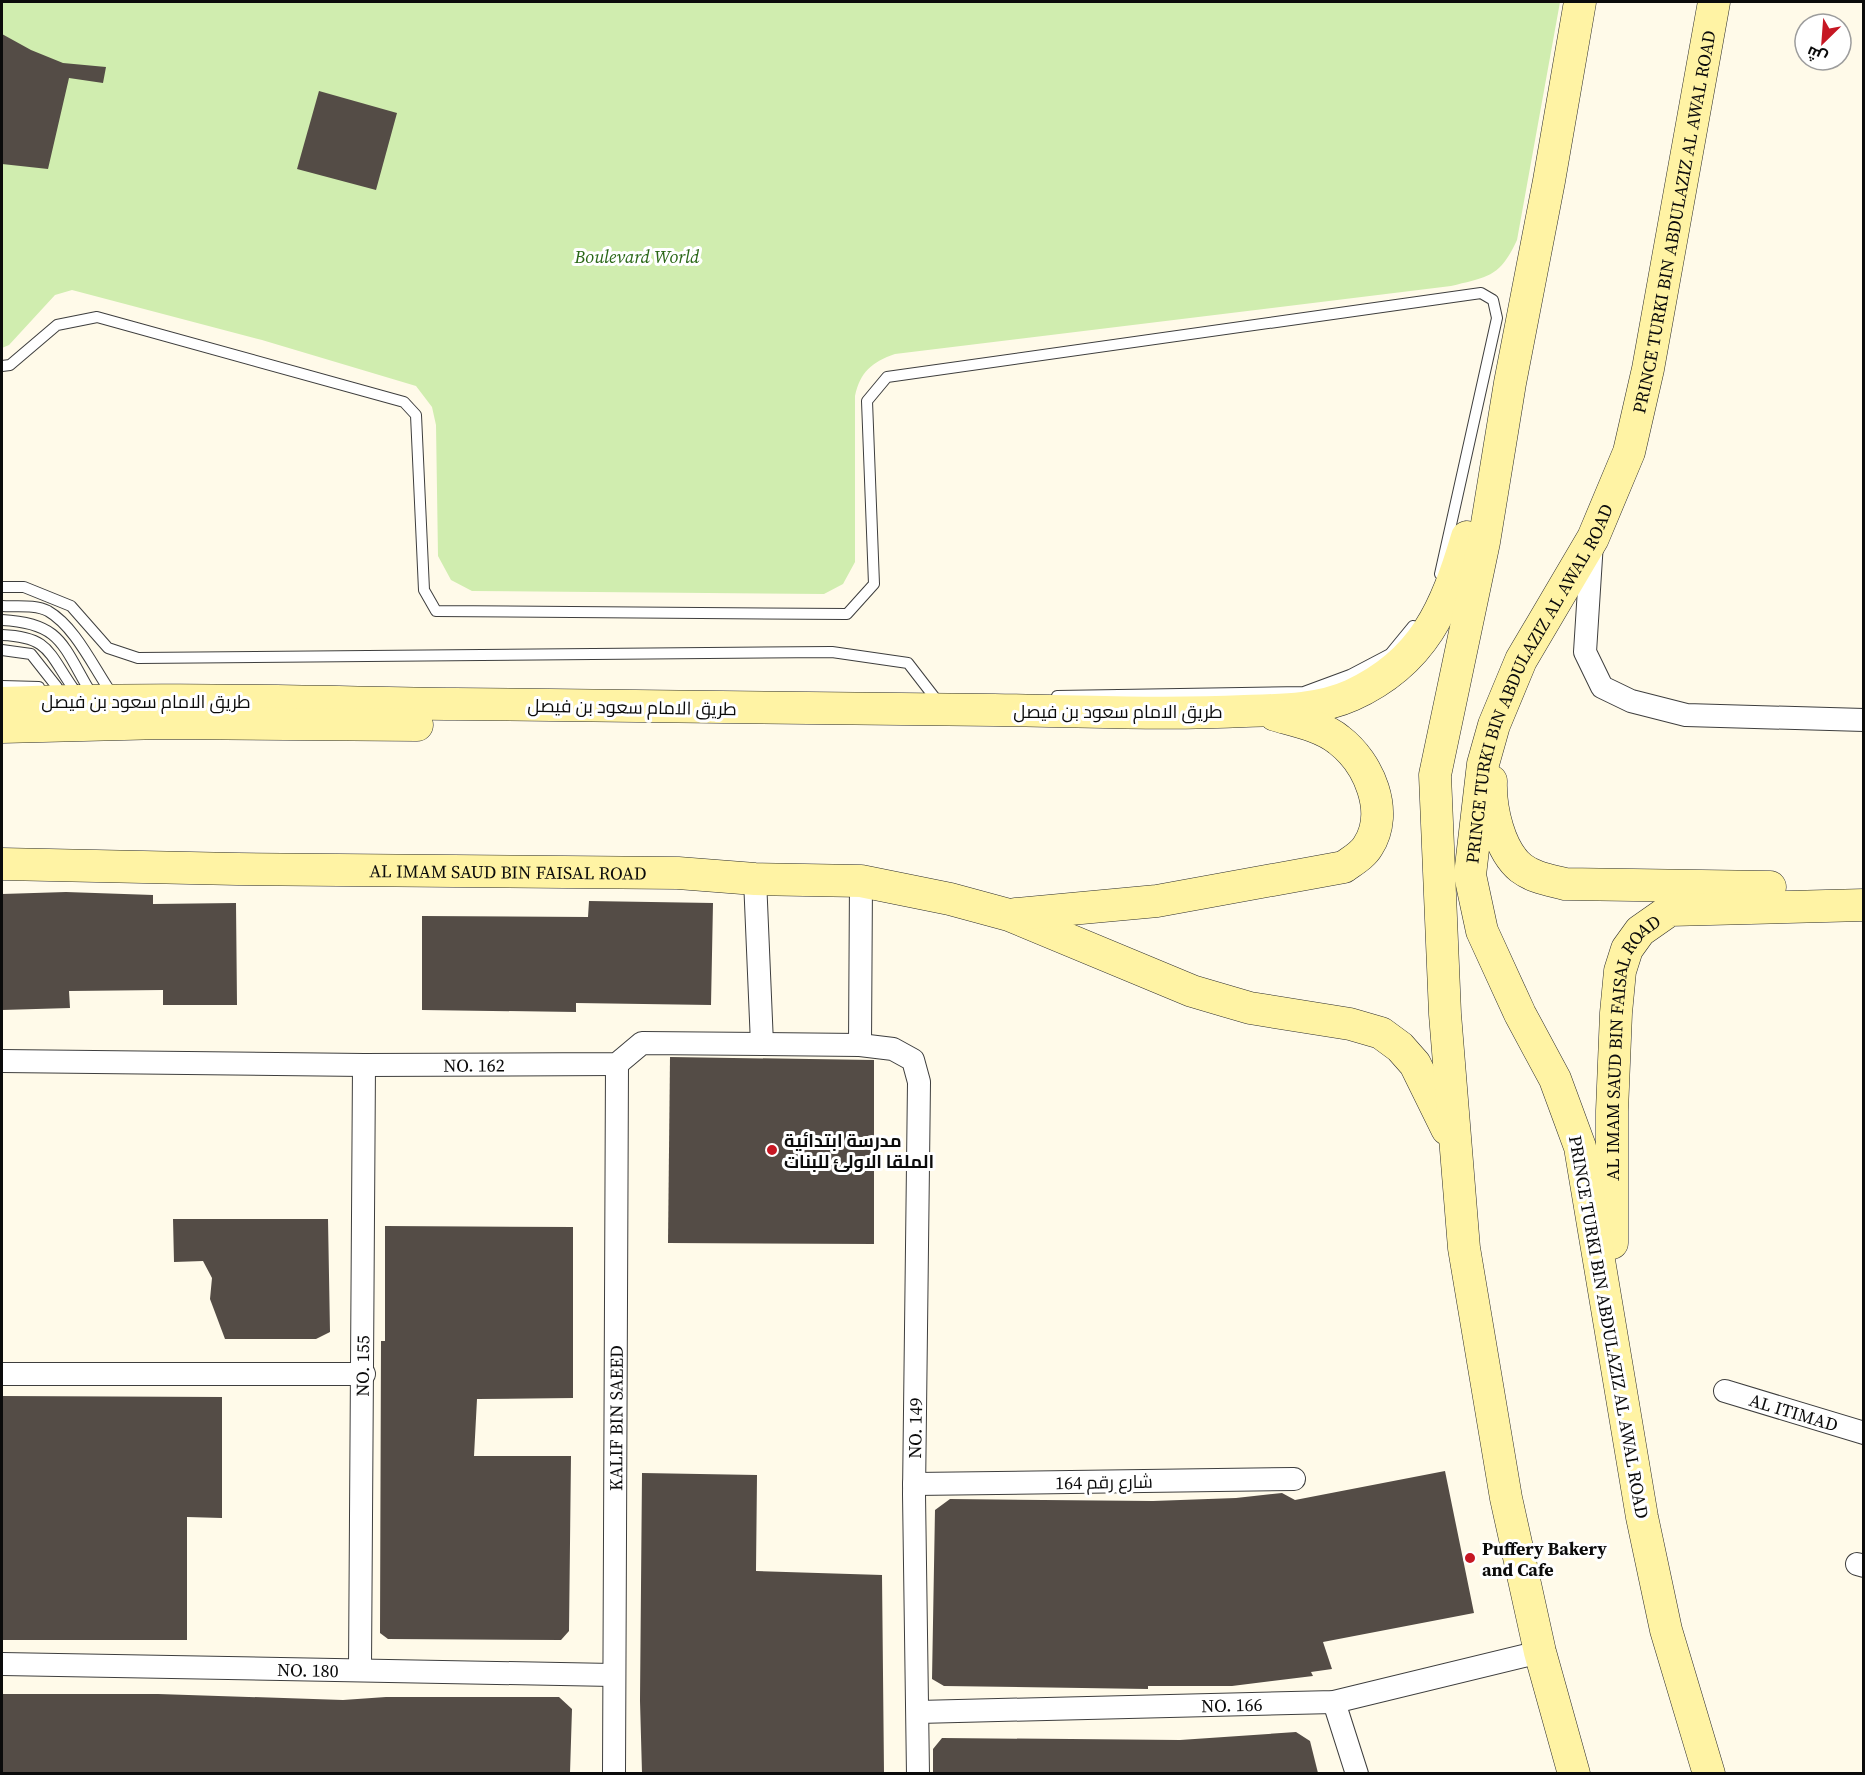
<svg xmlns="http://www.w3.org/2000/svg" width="1865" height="1775" viewBox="0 0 1865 1775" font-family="'Source Serif 4',Cairo,serif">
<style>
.green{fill:#d0edaf}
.building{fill:#544c46}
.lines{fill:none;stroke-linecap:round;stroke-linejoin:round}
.service-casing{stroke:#3e3e3e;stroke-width:12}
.minor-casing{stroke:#3e3e3e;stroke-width:24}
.secondary-casing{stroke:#2d2d2d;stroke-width:33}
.service{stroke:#fff;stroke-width:10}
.minor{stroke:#fff;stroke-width:22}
.secondary{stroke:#fff3a4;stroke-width:32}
.poi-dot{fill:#c61723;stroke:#fff;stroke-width:2}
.labels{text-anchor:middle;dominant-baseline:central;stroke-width:6;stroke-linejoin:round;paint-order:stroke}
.street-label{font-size:18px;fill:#0b0b0b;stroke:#fff}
.park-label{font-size:18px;font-style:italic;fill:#296716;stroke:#fff}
.poi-label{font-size:18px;font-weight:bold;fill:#0b0b0b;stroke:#fff;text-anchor:start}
</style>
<rect width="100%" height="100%" fill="#fffae9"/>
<path class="green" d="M2 2H1560L1517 240C1500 277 1488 277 1451 286L895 354C872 362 860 372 855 396V562L843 584 824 594 472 591 451 580 438 556 436 425 432 407 416 386 262 340 72 290 55 295 9 345 2 348Z"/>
<g class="building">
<polygon points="2,34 31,50 63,63 106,67 103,83 69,78 48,169 2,164"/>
<polygon points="319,91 397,113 376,190 297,169"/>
<polygon points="66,892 153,895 153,904 236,903 237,1005 163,1005 163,990 69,991 70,1008 2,1010 2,894"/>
<polygon points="589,901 713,903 711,1005 576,1003 576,1012 422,1010 422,916 588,917"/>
<polygon points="670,1057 874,1060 874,1244 668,1243"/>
<polygon points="173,1219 328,1219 330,1332 316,1339 225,1339 210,1299 212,1278 203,1261 174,1262"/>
<polygon points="385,1226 573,1227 573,1398 477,1399 474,1456 571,1456 569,1631 561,1640 388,1639 380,1633 381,1341 385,1341"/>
<polygon points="2,1396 222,1397 222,1518 187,1517 187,1640 2,1640"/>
<polygon points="1445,1471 1474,1613 1323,1642 1332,1669 1311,1672 1313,1676 1232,1686 1148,1686 1148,1689 944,1686 932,1679 935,1510 950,1499 1153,1501 1236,1498 1282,1493 1295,1500"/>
<polygon points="642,1473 757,1475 756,1571 882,1575 884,1773 642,1773 640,1701"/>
<polygon points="2,1694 158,1694 343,1700 386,1697 559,1697 572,1709 570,1773 2,1773"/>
<polygon points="1296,1732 1310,1741 1318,1773 933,1773 933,1749 942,1738 1180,1740"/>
</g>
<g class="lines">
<defs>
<g id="service">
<polyline points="2,366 10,365 57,325 97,317 404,402 416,415 424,590 436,611 847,614 874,584 867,401 887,377 1481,293 1493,300 1497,318 1440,574"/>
<polyline points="2,587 24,587 71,606 108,648 138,658 832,652 908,663 935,698"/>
<path d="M2 606C16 607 35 604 48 611 74 626 92 664 108 688"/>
<path d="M2 620C59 623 62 643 88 688"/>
<path d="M2 635C49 637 48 652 73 688"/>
<polyline points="2,650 31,654 57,687"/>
<polyline points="2,686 39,687"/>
<polyline points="1057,696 1304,692 1350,675 1390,654 1413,626"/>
</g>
<g id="minor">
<polyline points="1592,542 1585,652 1602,687 1631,701 1686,715 1864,720"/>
<polyline points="755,879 762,1044"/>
<polyline points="860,1045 861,881"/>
<path id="s1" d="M2 1061 364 1065 617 1064 642 1043 860 1045 893 1049 913 1060 919 1082 914 1494 918 1774"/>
<polyline points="2,1374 364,1374"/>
<path id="s2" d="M1725 1391 1864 1433"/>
<polyline points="914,1484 1294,1479"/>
<polyline points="1857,1564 1864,1566"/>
<path id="s3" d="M2 1664 613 1675"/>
<path id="s4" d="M360 1668 364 1065"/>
<polyline points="1334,1702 1357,1774"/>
<path id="s5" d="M918 1712 1334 1702 1540 1652"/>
<path id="s6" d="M614 1774 617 1064"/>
</g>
<g id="secondary">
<path d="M2 703C153 697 304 702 455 704 635 707 815 708 994 710 1078 711 1161 715 1245 711 1280 710 1319 710 1352 695 1424 662 1446 608 1467 537"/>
<polyline points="2,727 164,723 417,725"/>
<path d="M1491 781C1490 808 1499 850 1521 868 1534 878 1550 880 1565 884L1770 887"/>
<path id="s7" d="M2 864 237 869 678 873 755 879 861 881 950 899 1009 915 1192 991 1250 1008 1350 1024 1381 1033 1400 1047 1415 1064 1447 1129"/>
<path d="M1016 914 1157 901 1344 867C1352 861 1363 855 1368 846 1390 812 1369 763 1339 740 1322 726 1296 721 1275 715"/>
<path id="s8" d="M1612 1243V1111L1616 1013 1620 971 1627 949 1640 931 1670 910 1864 905"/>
<polyline points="1574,1774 1540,1652 1506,1498 1464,1248 1445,1014 1435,775 1484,542 1510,383 1549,181 1580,2"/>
<path id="s9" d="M1709 1774 1666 1630 1642 1517 1580 1147 1555 1079 1520 1014 1482 931 1470 875 1483 764 1494 725 1521 660 1593 538 1629 452 1648 369 1714 2"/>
</g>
</defs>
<use href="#service" class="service-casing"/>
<use href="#minor" class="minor-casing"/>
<use href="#secondary" class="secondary-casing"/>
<use href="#service" class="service"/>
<use href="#minor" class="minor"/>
<use href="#secondary" class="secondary"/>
</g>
<g class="poi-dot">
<circle cx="772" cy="1150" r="6"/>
<circle cx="1470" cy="1558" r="6"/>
</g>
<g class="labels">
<g class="street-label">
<text stroke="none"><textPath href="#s9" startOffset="1628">PRINCE TURKI BIN ABDULAZIZ AL AWAL ROAD</textPath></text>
<text stroke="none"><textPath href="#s9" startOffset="1142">PRINCE TURKI BIN ABDULAZIZ AL AWAL ROAD</textPath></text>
<text x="146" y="701">طريق الامام سعود بن فيصل</text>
<text transform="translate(632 707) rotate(1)">طريق الامام سعود بن فيصل</text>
<text x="1118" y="711">طريق الامام سعود بن فيصل</text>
<text stroke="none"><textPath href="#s7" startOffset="506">AL IMAM SAUD BIN FAISAL ROAD</textPath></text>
<text stroke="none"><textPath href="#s8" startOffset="201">AL IMAM SAUD BIN FAISAL ROAD</textPath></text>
<text stroke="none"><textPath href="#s1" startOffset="472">NO. 162</textPath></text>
<text transform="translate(1609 1327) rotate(80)">PRINCE TURKI BIN ABDULAZIZ AL AWAL ROAD</text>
<text stroke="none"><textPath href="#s4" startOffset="302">NO. 155</textPath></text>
<text stroke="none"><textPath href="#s2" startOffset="72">AL ITIMAD</textPath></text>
<text stroke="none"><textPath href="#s6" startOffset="356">KALIF BIN SAEED</textPath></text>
<text transform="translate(915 1428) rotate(-89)">NO. 149</text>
<text transform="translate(1104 1482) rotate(-1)">شارع رقم 164</text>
<text stroke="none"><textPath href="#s3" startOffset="306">NO. 180</textPath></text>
<text stroke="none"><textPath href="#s5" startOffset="314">NO. 166</textPath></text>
</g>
<g class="park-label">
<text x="637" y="256">Boulevard World</text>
</g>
<g class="poi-label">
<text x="784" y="1140">مدرسة ابتدائية<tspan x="784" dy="21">الملقا الاولئ للبنات</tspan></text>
<text x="1482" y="1548">Puffery Bakery<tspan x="1482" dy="21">and Cafe</tspan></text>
</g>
</g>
<rect width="1865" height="1775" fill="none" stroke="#0b0b0b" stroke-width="6"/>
<g transform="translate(1823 42) rotate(205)"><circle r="28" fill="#ffffff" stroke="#9d9d9d" stroke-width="1.5"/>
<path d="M0-4.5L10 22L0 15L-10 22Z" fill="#c61723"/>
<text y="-9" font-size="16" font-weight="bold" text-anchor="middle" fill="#0b0b0b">ش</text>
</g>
</svg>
